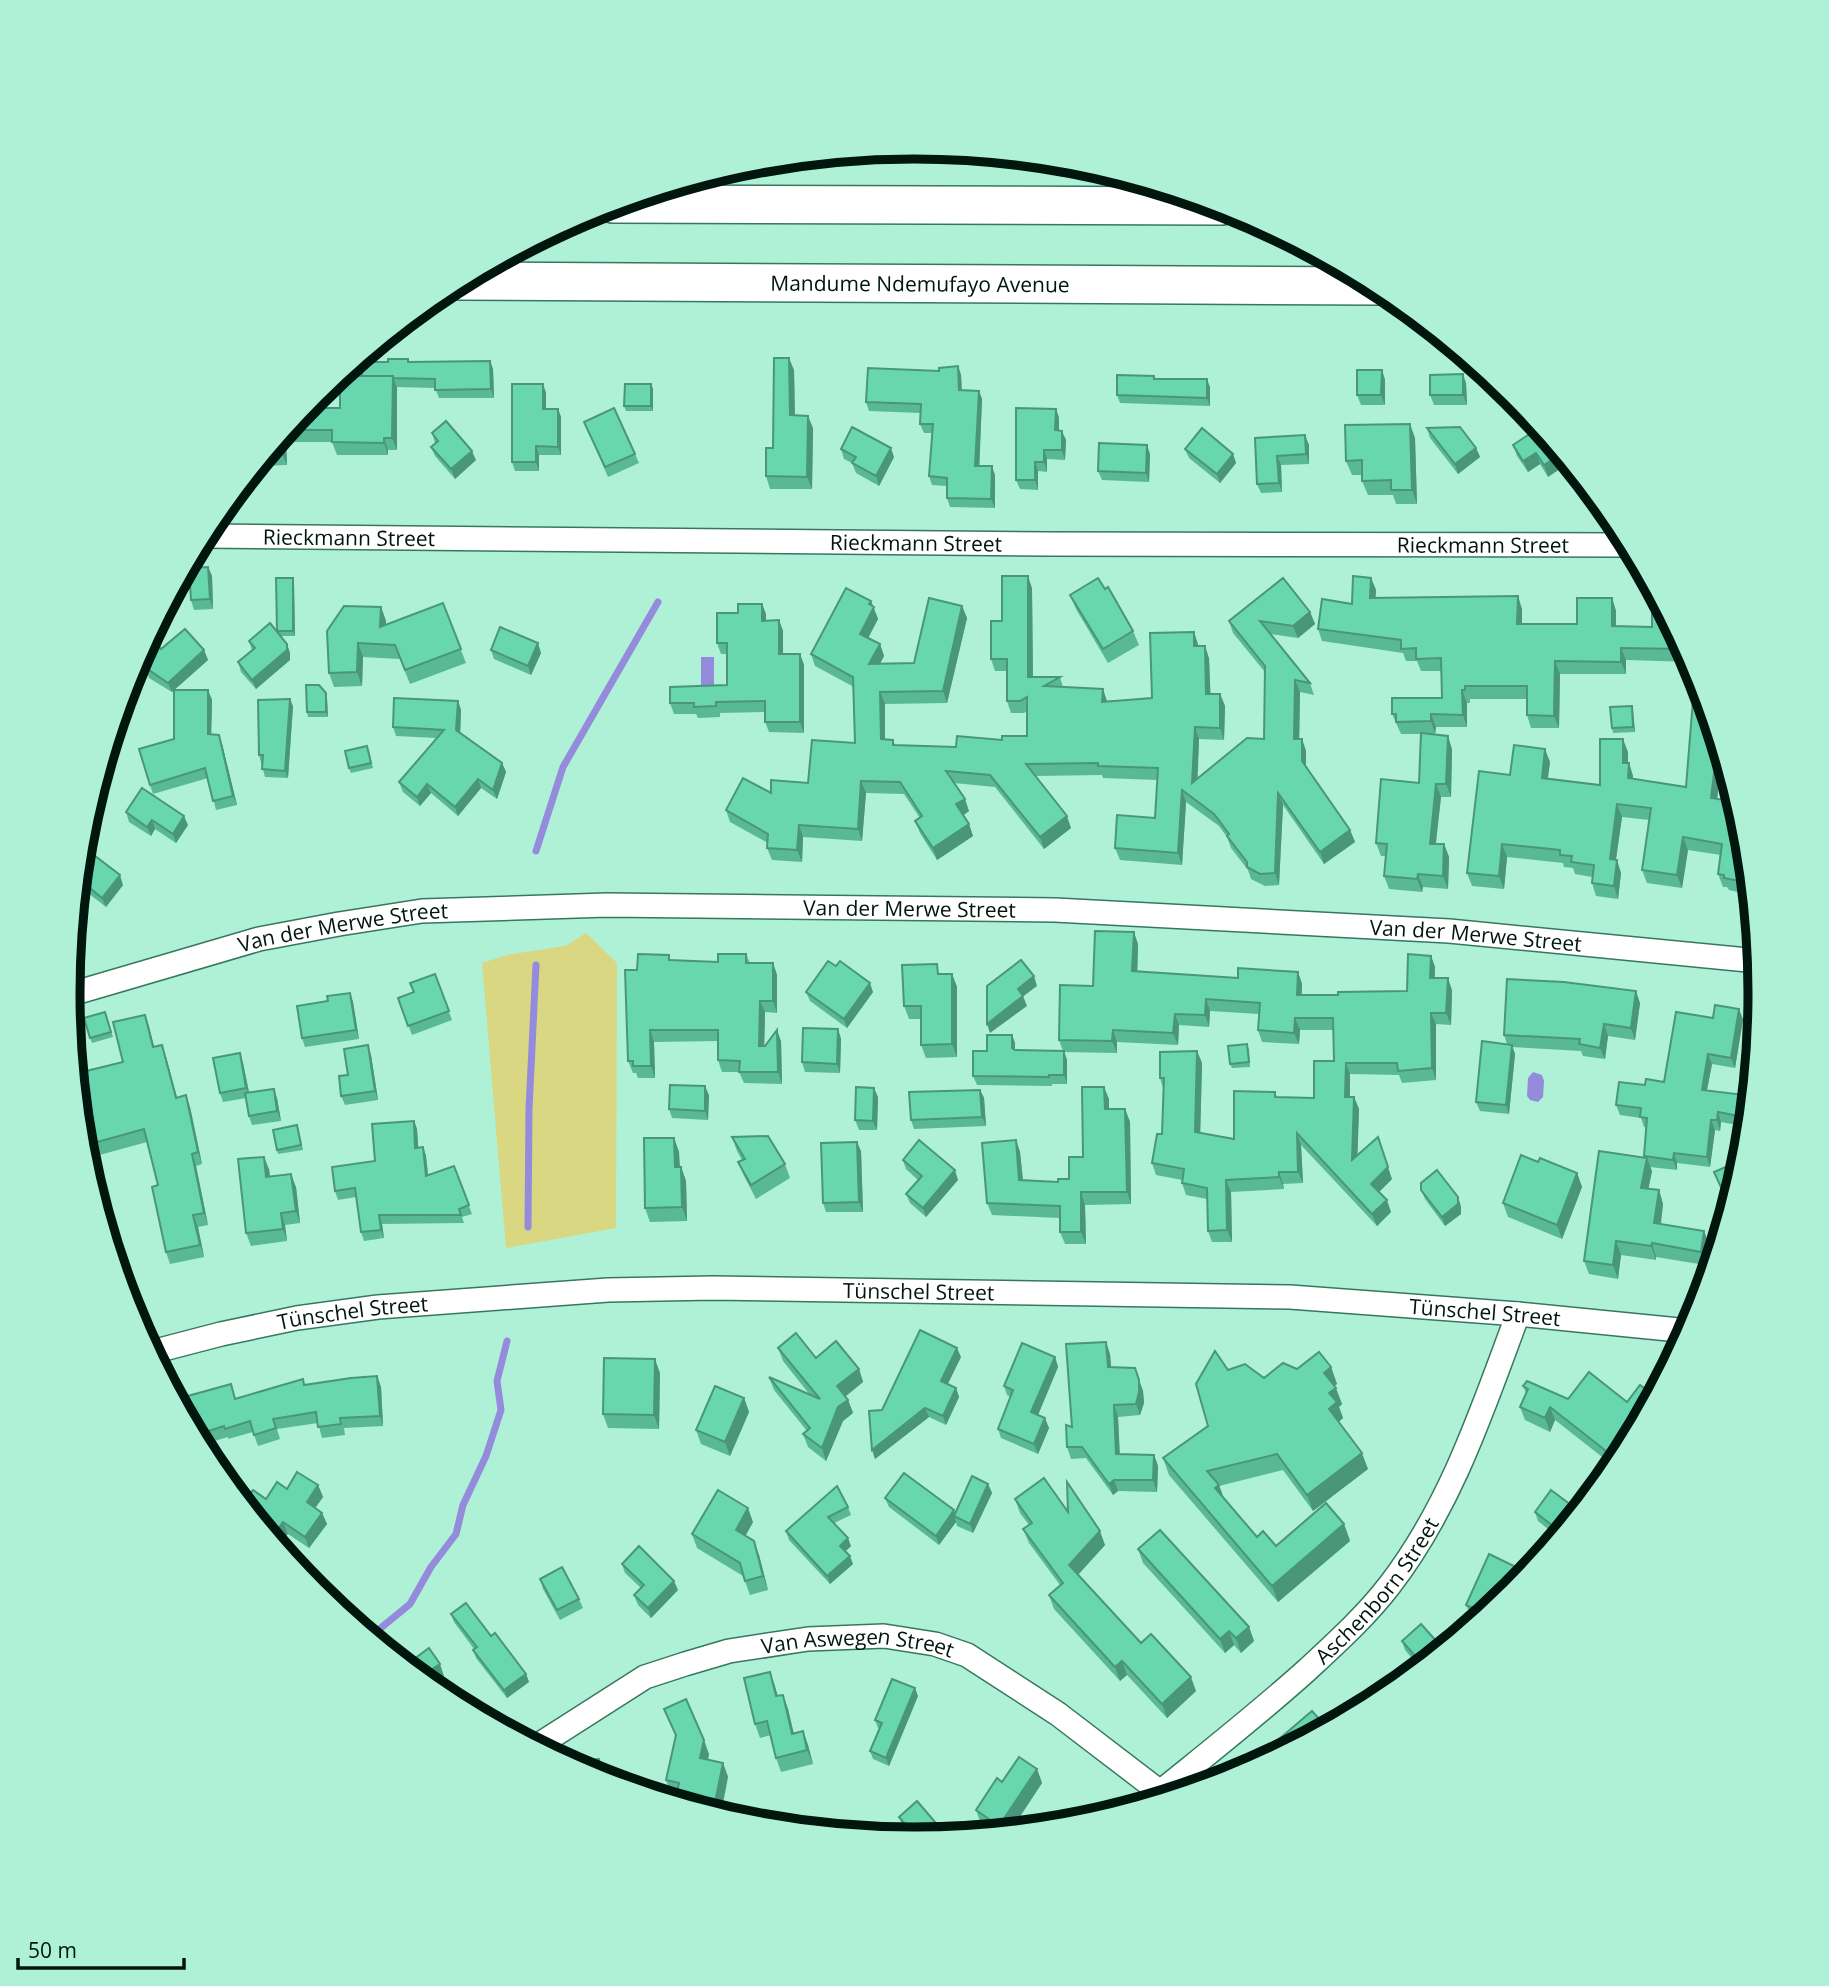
<svg xmlns="http://www.w3.org/2000/svg" width="1829" height="1986" viewBox="0 0 1829 1986" font-family="'Open Sans',sans-serif">
<style>
.green{fill:#d9d781}
.water{fill:#948bdc}
.lines{fill:none;stroke-linecap:round;stroke-linejoin:round}
.stream{stroke:#948bdc;stroke-width:7}
.street-casing{stroke:#377760;stroke-width:26}
.primary-casing{stroke:#377760;stroke-width:40}
.street{stroke:#fff;stroke-width:23}
.primary{stroke:#fff;stroke-width:37}
.wall{fill:#59b996}
.shaded-wall{fill:#49967a}
.building{fill:#68d7af;stroke:#49967a;stroke-width:2}
.labels{text-anchor:middle;dominant-baseline:central;stroke-width:5;stroke-linejoin:round;paint-order:stroke}
.street-label{font-size:21px;fill:#00160e;stroke:#aef1d6}
.rim{fill:none;stroke:#00160e;stroke-width:9}
</style>
<rect width="100%" height="100%" fill="#aef1d6"/>
<polygon class="green" points="586,933 617,963 616,1228 506,1248 482,963 507,955 565,946"/>
<g class="water">
<rect x="701" y="657" width="13" height="28"/>
<polygon points="1533,1072 1542,1075 1544,1081 1543,1097 1538,1102 1530,1100 1527,1096 1528,1078"/>
</g>
<g class="lines">
<g class="stream">
<polyline points="536,851 563,767 658,602"/>
<polyline points="528,1227 529,1109 536,965"/>
<polyline points="371,1636 410,1604 431,1567 456,1534 463,1505 486,1456 501,1410 497,1381 507,1341"/>
</g>
<defs>
<g id="street">
<path id="s1" d="M204 536 1047 544 1630 545"/>
<path id="s2" d="M68 995 259 939 339 924 422 911 607 905 1055 910 1449 931 1758 961"/>
<path id="s3" d="M152 1352 221 1334 297 1318 378 1307 608 1290 713 1288 1290 1297 1518 1314 1689 1331"/>
<path id="s4" d="M537 1746 645 1677 685 1664 729 1651 808 1639 884 1636 935 1644 967 1655 1058 1714 1160 1792"/>
<path id="s5" d="M1148 1802C1202 1758 1256 1716 1307 1670 1336 1643 1365 1617 1389 1586 1451 1506 1483 1408 1518 1314"/>
</g>
<g id="primary">
<polyline points="613,204 1222,206"/>
<path id="s6" d="M460 281 1379 286"/>
</g>
</defs>
<use href="#street" class="street-casing"/>
<use href="#primary" class="primary-casing"/>
<use href="#street" class="street"/>
<use href="#primary" class="primary"/>
</g>
<g class="wall">
<polygon points="490,361 493,369 494,398 439,398 435,388 397,387 397,450 388,450 388,455 337,455 332,442 286,442 287,465 261,466 260,463 305,408 340,408 362,376 409,362"/>
<polygon points="958,366 961,375 962,390 979,391 982,399 979,466 995,475 995,508 950,507 947,498 947,486 932,485 929,476 932,433 924,433 920,424 921,413 869,411 866,402 939,371"/>
<polygon points="794,370 795,415 813,428 812,489 770,489 766,476"/>
<polygon points="1382,370 1385,380 1385,405 1361,405 1357,395"/>
<polygon points="1155,379 1210,387 1210,406 1120,403 1117,395"/>
<polygon points="1466,383 1467,405 1434,405 1430,395"/>
<polygon points="543,384 546,393 546,409 558,409 561,417 561,455 539,455 539,471 515,471 512,462"/>
<polygon points="651,384 653,389 653,411 626,411 624,406"/>
<polygon points="1056,409 1059,418 1059,430 1066,440 1065,460 1047,459 1047,472 1038,471 1038,490 1020,489 1016,480"/>
<polygon points="584,422 635,454 639,463 608,477"/>
<polygon points="1540,427 1548,477 1540,464 1528,472 1517,456 1513,445"/>
<polygon points="1427,428 1476,448 1480,457 1458,474 1430,438"/>
<polygon points="432,433 476,460 455,479 435,456 431,447 435,443"/>
<polygon points="1255,438 1309,445 1309,464 1281,465 1282,492 1261,493 1257,484"/>
<polygon points="1415,438 1417,504 1396,504 1393,495 1368,495 1362,481 1362,475 1352,475 1346,461"/>
<polygon points="841,449 894,457 879,486 856,473 852,463 844,459"/>
<polygon points="1185,449 1233,454 1236,463 1220,483 1189,458"/>
<polygon points="1150,454 1149,482 1102,480 1098,471"/>
<polygon points="208,567 212,576 213,609 194,610 191,600"/>
<polygon points="1371,578 1376,590 1375,598 1522,609 1522,624 1577,624 1612,598 1616,611 1616,626 1652,627 1657,596 1692,662 1626,660 1626,674 1560,674 1559,728 1531,728 1527,715 1527,699 1470,699 1470,703 1467,703 1467,727 1436,727 1435,734 1430,734 1452,749 1451,797 1441,797 1436,844 1444,844 1449,857 1448,889 1423,887 1422,892 1389,889 1384,876 1386,856 1381,856 1376,843 1419,783 1421,734 1401,734 1392,714 1442,698 1442,671 1421,671 1417,661 1406,661 1403,653 1322,641 1318,629 1352,604"/>
<polygon points="294,583 295,636 280,636 287,644 290,653 290,660 256,689 241,672 238,662 252,650 249,641 277,631"/>
<polygon points="1032,588 1033,677 1060,677 1063,687 1107,701 1152,698 1194,632 1198,646 1209,658 1210,694 1220,694 1225,706 1224,740 1199,739 1197,778 1264,739 1265,672 1233,633 1229,621 1310,612 1315,624 1298,638 1270,634 1310,683 1314,695 1300,692 1299,739 1302,739 1306,751 1306,767 1350,830 1355,842 1324,864 1283,805 1279,885 1265,886 1251,879 1248,870 1231,848 1227,837 1219,826 1186,802 1182,865 1120,860 1115,848 1155,818 1157,780 1103,778 1102,775 1036,776 1071,828 1044,849 995,787 954,783 969,811 963,815 969,824 973,836 937,860 920,833 915,821 920,818 904,794 866,793 862,841 803,837 802,862 772,860 767,848 768,843 730,822 726,810 771,793 808,783 855,743 854,687 815,666 811,654 871,601 878,619 868,638 880,644 884,656 880,664 914,663 962,606 967,618 947,703 885,704 885,739 893,740 895,745 956,747 1027,736 1027,711 1024,713 1011,713 1007,701 1007,671 995,671 991,659 1002,621"/>
<polygon points="1105,589 1133,631 1139,645 1108,663 1076,609 1070,595"/>
<polygon points="443,603 466,663 410,684 400,659 363,657 362,686 334,687 329,673 381,607 386,621 386,625"/>
<polygon points="762,604 766,614 766,621 779,620 783,631 783,654 800,654 804,665 804,733 769,732 765,722 765,712 720,713 720,717 698,718 696,714 674,714 670,703 727,685 727,654 721,654 717,643 738,613"/>
<polygon points="161,649 204,650 208,660 174,690 208,690 212,700 211,734 222,744 237,805 216,810 208,778 153,794 150,785 174,739 174,690 172,692 149,678 146,668"/>
<polygon points="491,650 541,653 531,675 494,659"/>
<polygon points="326,693 327,698 328,717 308,717 307,712"/>
<polygon points="458,701 461,710 460,733 502,763 506,772 497,799 481,788 458,816 431,793 420,806 403,792 399,782 436,738 396,736 393,727"/>
<polygon points="293,706 288,778 265,777 259,755"/>
<polygon points="1632,706 1633,711 1635,732 1613,733 1612,728"/>
<polygon points="369,751 373,768 351,773 349,768"/>
<polygon points="1628,752 1628,763 1629,763 1633,776 1633,779 1717,799 1745,828 1751,895 1729,890 1727,887 1723,887 1718,874 1721,855 1688,850 1682,888 1647,883 1642,870 1649,820 1622,817 1616,860 1621,873 1618,899 1596,896 1592,883 1592,877 1575,874 1573,868 1564,867 1563,863 1507,857 1504,889 1472,886 1467,873 1510,775 1550,762 1548,778 1600,785"/>
<polygon points="126,812 188,825 176,843 155,829 151,836 129,822"/>
<polygon points="82,849 123,885 106,907 79,886"/>
<polygon points="1138,944 1137,972 1238,978 1298,972 1302,984 1302,995 1338,995 1407,991 1431,956 1435,967 1435,978 1452,990 1451,1025 1436,1024 1436,1080 1402,1083 1399,1075 1350,1074 1350,1097 1354,1097 1359,1109 1357,1156 1392,1179 1379,1192 1391,1212 1377,1226 1301,1145 1303,1183 1283,1184 1284,1189 1231,1192 1232,1242 1212,1242 1208,1231 1207,1199 1186,1195 1182,1183 1182,1180 1156,1175 1152,1163 1162,1134 1163,1088 1160,1078 1197,1051 1202,1063 1200,1133 1234,1139 1275,1092 1277,1097 1314,1098 1334,1061 1333,1030 1300,1030 1299,1044 1262,1042 1258,1030 1259,1014 1210,1011 1209,1027 1179,1025 1178,1045 1117,1042 1117,1053 1064,1052 1067,1060 1067,1084 1052,1084 1052,1086 977,1085 973,1076 987,1051 1012,1035 1015,1043 1015,1050 1063,1051 1059,1040 1093,986"/>
<polygon points="746,954 750,963 773,963 777,975 777,1013 765,1012 764,1046 781,1041 782,1084 744,1083 739,1072 722,1072 718,1060 718,1041 654,1042 655,1078 638,1078 636,1073 633,1073 628,1061 637,970 669,955 671,961 718,962"/>
<polygon points="435,974 452,1020 412,1035 398,998 414,992"/>
<polygon points="941,974 952,974 957,987 957,1057 926,1058 921,1045 921,1019 909,1019 904,1006"/>
<polygon points="806,992 873,992 847,1028 810,1001"/>
<polygon points="350,993 353,1002 359,1039 305,1047 302,1038 328,1001"/>
<polygon points="1640,1003 1635,1040 1608,1036 1605,1059 1583,1056 1581,1051 1512,1047 1515,1054 1509,1114 1480,1111 1476,1102 1507,1044 1504,1035"/>
<polygon points="105,1012 113,1037 92,1043 84,1018"/>
<polygon points="145,1015 154,1046 166,1057 177,1097 190,1107 202,1164 196,1166 208,1225 198,1227 204,1257 170,1264 166,1252 158,1185 147,1142 85,1159 75,1065 82,1072 123,1062"/>
<polygon points="1713,1018 1743,1019 1735,1068 1712,1064 1707,1090 1744,1095 1753,1073 1748,1127 1721,1122 1720,1131 1715,1130 1710,1167 1677,1163 1677,1170 1650,1167 1652,1171 1648,1189 1659,1190 1663,1204 1661,1224 1704,1231 1709,1244 1705,1265 1656,1257 1656,1260 1621,1255 1618,1279 1589,1274 1584,1261 1644,1157 1646,1127 1644,1127 1641,1118 1620,1115 1616,1105 1645,1085 1664,1082"/>
<polygon points="838,1029 841,1039 840,1073 805,1072 802,1062"/>
<polygon points="1249,1048 1250,1067 1232,1068 1230,1064"/>
<polygon points="371,1055 378,1100 345,1105 341,1096 348,1075"/>
<polygon points="243,1063 249,1093 277,1098 281,1121 252,1125 249,1116 246,1098 223,1102 220,1093"/>
<polygon points="980,1090 984,1098 986,1126 914,1129 911,1120"/>
<polygon points="709,1095 708,1120 672,1118 669,1109"/>
<polygon points="878,1097 877,1130 859,1130 855,1120"/>
<polygon points="1109,1099 1109,1109 1125,1109 1130,1122 1131,1204 1085,1205 1086,1244 1065,1244 1060,1232 1060,1218 992,1215 987,1203 1016,1140 1020,1152 1023,1180 1058,1182 1069,1179 1083,1157"/>
<polygon points="414,1121 417,1129 418,1148 423,1147 426,1156 428,1175 454,1166 472,1214 462,1217 464,1223 382,1224 384,1238 364,1241 361,1232 356,1197 338,1200 335,1191 375,1161"/>
<polygon points="299,1130 303,1150 278,1154 277,1150"/>
<polygon points="732,1137 785,1164 790,1178 756,1199 744,1176 738,1162 742,1160 737,1151"/>
<polygon points="674,1138 679,1152 680,1167 681,1167 686,1181 687,1221 650,1222 645,1208"/>
<polygon points="861,1151 863,1212 826,1212 823,1203"/>
<polygon points="903,1160 958,1180 926,1217 910,1203 906,1194 918,1180 906,1169"/>
<polygon points="1538,1162 1577,1173 1582,1187 1562,1239 1508,1217 1503,1203"/>
<polygon points="269,1169 270,1177 296,1187 300,1223 285,1225 287,1241 251,1246 246,1233"/>
<polygon points="1421,1190 1458,1197 1461,1207 1461,1214 1445,1226 1425,1199"/>
<polygon points="109,1214 132,1277 122,1281 102,1216"/>
<polygon points="778,1348 859,1369 863,1382 845,1397 848,1400 853,1413 843,1421 826,1461 808,1447 803,1434 807,1431 774,1390 769,1377 810,1395 783,1361"/>
<polygon points="1110,1354 1111,1367 1135,1368 1143,1391 1144,1403 1140,1415 1118,1417 1120,1454 1154,1455 1158,1466 1157,1492 1118,1491 1113,1495 1086,1458 1071,1459 1067,1447 1072,1427"/>
<polygon points="961,1357 947,1384 956,1388 959,1397 946,1425 929,1417 875,1459 882,1410"/>
<polygon points="1055,1357 1058,1367 1038,1415 1049,1428 1038,1454 1001,1438 998,1429 1011,1397 1007,1395 1004,1386"/>
<polygon points="1331,1367 1337,1384 1334,1386 1342,1404 1339,1407 1343,1418 1339,1422 1368,1469 1313,1511 1283,1470 1219,1486 1223,1497 1257,1537 1276,1546 1344,1524 1350,1541 1278,1602 1169,1475 1163,1458 1208,1426 1228,1370 1264,1378"/>
<polygon points="660,1373 659,1429 608,1428 603,1414"/>
<polygon points="377,1376 381,1387 383,1426 344,1428 345,1435 322,1438 318,1423 277,1429 280,1439 258,1446 253,1432 228,1439 228,1437 201,1445 177,1399 236,1399 303,1379 305,1385"/>
<polygon points="1523,1386 1568,1399 1627,1402 1654,1396 1618,1463 1615,1467 1555,1420 1550,1432 1525,1420 1520,1407 1526,1393"/>
<polygon points="744,1398 749,1412 730,1456 701,1444 696,1430"/>
<polygon points="988,1484 992,1493 973,1533 957,1526 956,1522 939,1545 889,1507 885,1498 955,1513"/>
<polygon points="318,1485 323,1497 315,1508 322,1513 327,1524 309,1548 288,1534 266,1499 287,1489"/>
<polygon points="1015,1499 1068,1512 1105,1545 1078,1575 1141,1643 1196,1691 1167,1718 1127,1675 1120,1681 1054,1609 1049,1595 1060,1585 1029,1543 1023,1529 1029,1525 1020,1513"/>
<polygon points="848,1507 851,1515 834,1523 851,1546 845,1551 853,1564 830,1584 789,1540 786,1531"/>
<polygon points="1579,1511 1558,1537 1538,1521 1535,1512"/>
<polygon points="753,1522 745,1536 759,1555 768,1590 750,1595 743,1576 697,1548 692,1534"/>
<polygon points="1138,1549 1249,1627 1254,1641 1241,1653 1234,1645 1225,1653 1143,1563"/>
<polygon points="622,1564 678,1590 651,1618 638,1605 634,1595 641,1588 625,1573"/>
<polygon points="1520,1576 1513,1592 1480,1619 1470,1614 1466,1605"/>
<polygon points="540,1579 579,1599 583,1608 560,1620 543,1589"/>
<polygon points="451,1614 491,1636 526,1674 529,1682 507,1698 476,1658 473,1650 474,1649 454,1622"/>
<polygon points="1462,1633 1420,1668 1405,1650 1402,1641 1438,1643"/>
<polygon points="770,1672 778,1696 783,1695 788,1709 794,1734 803,1731 808,1745 813,1764 781,1772 776,1758 771,1735 760,1738 755,1724"/>
<polygon points="918,1696 889,1766 873,1759 870,1751 879,1728 878,1728 875,1720"/>
<polygon points="664,1709 709,1754 708,1760 723,1763 728,1777 676,1795 671,1794 666,1780 676,1737"/>
<polygon points="1037,1769 1042,1783 1011,1830 992,1832 981,1824 976,1810 1002,1782"/>
<polygon points="899,1817 947,1836 911,1839 904,1831"/>
</g>
<g class="shaded-wall">
<polygon points="789,358 794,370 795,428 790,415"/>
<polygon points="490,361 493,369 494,398 491,389"/>
<polygon points="958,366 961,375 962,399 959,390"/>
<polygon points="1382,370 1385,380 1385,405 1381,395"/>
<polygon points="1463,374 1466,383 1467,405 1463,395"/>
<polygon points="393,376 397,388 397,450 392,438"/>
<polygon points="1207,379 1210,387 1210,406 1207,398"/>
<polygon points="543,384 546,393 546,417 543,409"/>
<polygon points="651,384 653,389 653,411 651,406"/>
<polygon points="979,391 982,399 979,475 975,466"/>
<polygon points="558,409 561,417 561,455 558,447"/>
<polygon points="1056,409 1059,418 1059,439 1055,430"/>
<polygon points="808,416 813,428 812,489 807,477"/>
<polygon points="1410,424 1415,438 1417,504 1412,490"/>
<polygon points="1062,431 1066,440 1065,460 1062,450"/>
<polygon points="283,435 286,442 287,465 282,453 282,437"/>
<polygon points="1305,435 1309,445 1309,464 1306,454"/>
<polygon points="384,438 388,450 388,455 384,443"/>
<polygon points="1147,445 1150,454 1149,482 1146,473"/>
<polygon points="536,446 539,455 539,471 536,462"/>
<polygon points="891,448 894,457 879,486 876,476"/>
<polygon points="1476,448 1480,457 1458,474 1455,464"/>
<polygon points="1044,450 1047,459 1047,472 1044,462"/>
<polygon points="472,451 476,460 455,479 451,469"/>
<polygon points="1536,453 1540,464 1528,472 1523,461"/>
<polygon points="1233,454 1236,463 1220,483 1217,474"/>
<polygon points="1561,454 1569,463 1548,477 1544,465"/>
<polygon points="1277,456 1281,465 1282,492 1279,483"/>
<polygon points="1035,462 1038,471 1038,490 1035,480"/>
<polygon points="992,466 995,475 995,508 991,499"/>
<polygon points="208,567 212,576 213,609 210,599"/>
<polygon points="1028,576 1032,588 1033,689 1028,677"/>
<polygon points="293,578 294,583 295,636 293,631"/>
<polygon points="1371,578 1376,590 1375,611 1370,598"/>
<polygon points="1518,596 1522,609 1522,636 1517,624"/>
<polygon points="1612,598 1616,611 1616,638 1612,626"/>
<polygon points="871,601 878,619 864,646 860,634"/>
<polygon points="762,604 766,614 766,632 762,621"/>
<polygon points="962,606 967,618 947,703 943,691"/>
<polygon points="381,607 386,621 385,641 380,627"/>
<polygon points="1310,612 1315,624 1298,638 1293,626"/>
<polygon points="779,620 783,631 783,665 779,654"/>
<polygon points="1194,632 1198,644 1198,658 1194,646"/>
<polygon points="358,643 363,657 362,686 357,672"/>
<polygon points="538,643 541,653 531,675 528,666"/>
<polygon points="287,644 290,653 290,660 256,689 252,680"/>
<polygon points="880,644 884,656 873,676 869,664"/>
<polygon points="1205,646 1209,658 1211,706 1206,694"/>
<polygon points="1621,648 1626,660 1626,674 1621,662"/>
<polygon points="204,650 208,660 172,692 168,683"/>
<polygon points="800,654 804,665 804,733 800,722"/>
<polygon points="1555,661 1560,674 1559,728 1554,716"/>
<polygon points="1295,680 1300,692 1299,751 1294,739"/>
<polygon points="1103,689 1107,701 1102,702"/>
<polygon points="208,690 212,700 211,743 208,734"/>
<polygon points="1462,690 1467,703 1467,727 1463,715"/>
<polygon points="880,692 885,704 885,751 881,739"/>
<polygon points="326,693 327,698 328,717 326,712"/>
<polygon points="1220,694 1225,706 1224,740 1220,728"/>
<polygon points="290,699 293,706 288,778 285,771"/>
<polygon points="458,701 461,710 460,739 456,730"/>
<polygon points="1632,706 1633,711 1635,732 1633,727"/>
<polygon points="1431,714 1436,727 1435,734 1431,721"/>
<polygon points="1195,727 1199,739 1197,795 1192,783"/>
<polygon points="219,735 222,744 237,805 233,796"/>
<polygon points="1448,736 1452,749 1451,797 1446,784"/>
<polygon points="1302,739 1306,751 1306,773 1302,761"/>
<polygon points="1623,739 1628,752 1628,776 1623,763"/>
<polygon points="1718,741 1722,755 1716,811 1711,798"/>
<polygon points="1545,749 1550,762 1546,790 1542,778"/>
<polygon points="502,763 506,772 497,799 493,790"/>
<polygon points="1629,763 1633,776 1633,791 1628,778"/>
<polygon points="478,779 481,788 458,816 455,807"/>
<polygon points="861,781 866,793 862,841 858,829"/>
<polygon points="427,784 431,793 420,806 417,797"/>
<polygon points="1436,784 1441,797 1434,857 1430,844"/>
<polygon points="1182,790 1186,802 1182,865 1178,853"/>
<polygon points="1278,793 1283,805 1279,885 1275,873"/>
<polygon points="965,799 969,811 961,817 956,804"/>
<polygon points="1617,804 1622,817 1614,872 1610,859"/>
<polygon points="184,816 188,825 176,843 173,834"/>
<polygon points="1067,816 1071,828 1044,849 1040,837"/>
<polygon points="152,820 155,829 151,836 147,827"/>
<polygon points="969,824 973,836 937,860 933,848"/>
<polygon points="799,825 803,837 802,862 797,850"/>
<polygon points="1350,830 1355,842 1324,864 1320,852"/>
<polygon points="1683,837 1688,850 1682,888 1677,875"/>
<polygon points="1444,844 1449,857 1448,889 1443,876"/>
<polygon points="1502,844 1507,857 1504,889 1499,876"/>
<polygon points="1617,860 1621,873 1618,899 1614,886"/>
<polygon points="1418,874 1423,887 1422,892 1417,879"/>
<polygon points="120,875 123,885 106,907 102,898"/>
<polygon points="1134,932 1138,944 1137,983 1132,971"/>
<polygon points="1431,956 1435,967 1434,989 1430,978"/>
<polygon points="773,963 777,975 777,1013 773,1001"/>
<polygon points="1298,972 1302,984 1301,1007 1297,995"/>
<polygon points="952,974 957,987 957,1057 952,1044"/>
<polygon points="1034,976 1037,986 1021,998 1018,989"/>
<polygon points="1448,978 1452,990 1451,1025 1446,1013"/>
<polygon points="870,983 873,992 847,1028 844,1019"/>
<polygon points="1636,991 1640,1003 1635,1040 1631,1028"/>
<polygon points="350,993 353,1002 359,1039 356,1030"/>
<polygon points="1023,996 1027,1006 990,1033 987,1024"/>
<polygon points="1206,999 1210,1011 1209,1027 1205,1015"/>
<polygon points="760,1001 765,1012 764,1058 759,1046"/>
<polygon points="1739,1009 1743,1019 1735,1068 1731,1058"/>
<polygon points="1431,1013 1436,1024 1436,1080 1432,1068"/>
<polygon points="1175,1014 1179,1025 1178,1045 1173,1033"/>
<polygon points="145,1015 149,1026 157,1059 153,1047"/>
<polygon points="1295,1018 1300,1030 1299,1044 1294,1033"/>
<polygon points="1604,1024 1608,1036 1605,1059 1600,1048"/>
<polygon points="838,1029 841,1039 840,1073 837,1064"/>
<polygon points="650,1030 654,1042 655,1078 651,1066"/>
<polygon points="777,1030 781,1041 782,1084 778,1072"/>
<polygon points="1113,1030 1117,1042 1117,1053 1112,1041"/>
<polygon points="1012,1035 1015,1043 1015,1057 1012,1048"/>
<polygon points="162,1045 166,1057 180,1109 176,1098"/>
<polygon points="368,1045 371,1055 378,1100 375,1091"/>
<polygon points="1512,1045 1515,1054 1509,1114 1506,1105"/>
<polygon points="1064,1051 1067,1060 1067,1084 1064,1075"/>
<polygon points="1197,1051 1202,1063 1200,1144 1195,1132"/>
<polygon points="240,1053 243,1063 250,1097 246,1088"/>
<polygon points="1708,1054 1712,1064 1705,1100 1702,1090"/>
<polygon points="1346,1063 1350,1074 1350,1109 1345,1097"/>
<polygon points="705,1086 709,1095 708,1120 705,1111"/>
<polygon points="1104,1087 1109,1099 1109,1122 1105,1109"/>
<polygon points="874,1088 878,1097 877,1130 873,1121"/>
<polygon points="274,1089 277,1098 281,1121 277,1111"/>
<polygon points="980,1090 984,1098 986,1126 982,1117"/>
<polygon points="186,1095 190,1107 202,1164 198,1152"/>
<polygon points="1354,1097 1359,1109 1357,1172 1352,1160"/>
<polygon points="1125,1109 1130,1122 1131,1204 1127,1192"/>
<polygon points="1718,1112 1721,1122 1720,1131 1717,1120"/>
<polygon points="1711,1120 1715,1130 1710,1167 1707,1157"/>
<polygon points="414,1121 417,1129 419,1157 415,1148"/>
<polygon points="1297,1133 1301,1145 1303,1183 1298,1172"/>
<polygon points="1378,1137 1392,1179 1375,1196 1371,1184"/>
<polygon points="674,1138 679,1152 680,1181 675,1167"/>
<polygon points="1016,1140 1020,1152 1024,1192 1019,1180"/>
<polygon points="857,1142 861,1151 863,1212 859,1202"/>
<polygon points="423,1147 426,1156 429,1185 426,1176"/>
<polygon points="1674,1153 1677,1163 1677,1170 1673,1160"/>
<polygon points="192,1154 196,1166 208,1225 204,1213"/>
<polygon points="264,1157 269,1169 271,1190 266,1177"/>
<polygon points="1647,1158 1652,1171 1646,1201 1641,1188"/>
<polygon points="681,1167 686,1181 687,1221 682,1207"/>
<polygon points="955,1170 958,1180 926,1217 923,1208"/>
<polygon points="1279,1172 1283,1184 1284,1189 1279,1177"/>
<polygon points="1577,1173 1582,1187 1562,1239 1557,1225"/>
<polygon points="291,1174 296,1187 300,1223 296,1211"/>
<polygon points="1226,1180 1231,1192 1232,1242 1227,1230"/>
<polygon points="1659,1190 1663,1204 1659,1236 1654,1223"/>
<polygon points="1081,1192 1085,1205 1086,1244 1081,1232"/>
<polygon points="1458,1197 1461,1207 1461,1214 1445,1226 1442,1217"/>
<polygon points="1387,1200 1391,1212 1377,1226 1372,1214"/>
<polygon points="281,1213 285,1225 287,1241 283,1229"/>
<polygon points="193,1215 198,1227 204,1257 200,1245"/>
<polygon points="379,1215 382,1224 384,1238 381,1230"/>
<polygon points="1704,1231 1709,1244 1705,1265 1701,1252"/>
<polygon points="1616,1241 1621,1255 1618,1279 1613,1265"/>
<polygon points="1652,1243 1656,1257 1656,1260 1651,1246"/>
<polygon points="1106,1342 1110,1354 1112,1378 1108,1367"/>
<polygon points="957,1348 961,1357 945,1390 941,1381"/>
<polygon points="1055,1357 1058,1367 1035,1422 1031,1412"/>
<polygon points="655,1359 660,1373 659,1429 654,1415"/>
<polygon points="1331,1367 1337,1384 1330,1389 1324,1373"/>
<polygon points="859,1369 863,1382 842,1399 837,1386"/>
<polygon points="377,1376 381,1387 383,1426 380,1416"/>
<polygon points="1139,1380 1143,1391 1144,1403 1140,1415 1136,1404"/>
<polygon points="956,1388 959,1397 946,1425 943,1416"/>
<polygon points="1336,1388 1342,1404 1339,1407 1343,1418 1335,1425 1329,1409 1329,1393"/>
<polygon points="744,1398 749,1412 730,1456 725,1442"/>
<polygon points="848,1400 853,1413 843,1421 826,1461 822,1448 838,1407"/>
<polygon points="1114,1405 1118,1417 1120,1466 1116,1454"/>
<polygon points="1550,1407 1555,1420 1550,1432 1545,1418"/>
<polygon points="925,1408 929,1417 875,1459 872,1450"/>
<polygon points="1045,1418 1049,1428 1038,1454 1034,1444"/>
<polygon points="1622,1450 1623,1454 1617,1464 1615,1458"/>
<polygon points="1362,1453 1368,1469 1313,1511 1307,1495"/>
<polygon points="1154,1455 1158,1466 1157,1492 1153,1480"/>
<polygon points="1114,1480 1118,1491 1113,1495 1109,1484"/>
<polygon points="988,1484 992,1493 973,1533 970,1524"/>
<polygon points="318,1485 323,1497 311,1514 307,1502"/>
<polygon points="1219,1485 1225,1501 1215,1488"/>
<polygon points="748,1508 753,1522 741,1544 736,1530"/>
<polygon points="954,1510 957,1518 954,1516 956,1522 939,1545 936,1536"/>
<polygon points="322,1513 327,1524 309,1548 305,1537"/>
<polygon points="283,1522 288,1534 278,1545 272,1537"/>
<polygon points="1344,1524 1350,1541 1278,1602 1272,1586"/>
<polygon points="1100,1531 1105,1545 1074,1579 1069,1565"/>
<polygon points="848,1538 851,1546 843,1554 840,1546"/>
<polygon points="754,1541 759,1555 768,1590 763,1576"/>
<polygon points="850,1556 853,1564 830,1584 827,1576"/>
<polygon points="1516,1567 1520,1576 1513,1592 1500,1602"/>
<polygon points="674,1581 678,1590 651,1618 648,1608"/>
<polygon points="1249,1627 1254,1641 1241,1653 1236,1638"/>
<polygon points="1229,1631 1234,1645 1225,1653 1220,1639"/>
<polygon points="1122,1661 1127,1675 1120,1681 1115,1667"/>
<polygon points="440,1664 444,1676 434,1683 429,1671"/>
<polygon points="770,1672 775,1686 781,1710 776,1696"/>
<polygon points="526,1674 529,1682 507,1698 504,1690"/>
<polygon points="1191,1677 1196,1691 1167,1718 1162,1704"/>
<polygon points="915,1688 918,1696 889,1766 886,1758"/>
<polygon points="783,1695 788,1709 797,1748 792,1734"/>
<polygon points="803,1731 808,1745 813,1764 807,1750"/>
<polygon points="704,1740 709,1754 705,1772 700,1758"/>
<polygon points="599,1759 605,1773 605,1779 601,1778"/>
<polygon points="723,1763 728,1777 721,1814 713,1812"/>
<polygon points="1037,1769 1042,1783 1011,1830 1001,1831 999,1826"/>
</g>
<g class="building">
<polygon points="774,358 789,358 790,415 808,416 807,477 766,476 766,448 773,448"/>
<polygon points="388,359 408,359 408,362 490,361 491,389 435,390 435,379 393,378 393,376 362,376 362,362 388,362"/>
<polygon points="958,366 959,390 979,391 975,466 992,466 991,499 947,498 947,478 929,476 933,424 920,424 921,404 866,402 868,368 939,371 939,368"/>
<polygon points="1357,370 1382,370 1381,395 1357,395"/>
<polygon points="1463,374 1463,395 1430,395 1430,375"/>
<polygon points="1117,375 1154,376 1154,379 1207,379 1207,398 1117,395"/>
<polygon points="340,376 393,376 392,438 384,438 384,443 332,442 332,430 287,430 305,408 340,408"/>
<polygon points="512,384 543,384 543,409 558,409 558,447 536,446 536,462 512,462"/>
<polygon points="625,384 651,384 651,406 624,406"/>
<polygon points="614,408 635,454 605,467 584,422"/>
<polygon points="1016,408 1056,409 1055,430 1062,431 1062,450 1044,450 1044,462 1035,462 1035,480 1016,480"/>
<polygon points="446,421 472,451 451,469 431,447 438,441 432,433"/>
<polygon points="1410,424 1412,490 1391,490 1391,480 1362,481 1362,460 1346,461 1345,425"/>
<polygon points="852,427 891,448 876,476 852,463 856,457 841,449"/>
<polygon points="1460,427 1476,448 1455,464 1427,428"/>
<polygon points="1540,427 1561,454 1544,465 1536,453 1523,461 1513,445"/>
<polygon points="1202,428 1233,454 1217,474 1185,449"/>
<polygon points="1305,435 1306,454 1277,456 1279,483 1257,484 1255,438"/>
<polygon points="282,437 282,453 268,453"/>
<polygon points="1099,443 1147,445 1146,473 1098,471"/>
<polygon points="208,567 210,599 191,600 189,568"/>
<polygon points="1002,576 1028,576 1028,677 1060,677 1044,686 1103,689 1102,702 1152,698 1150,633 1194,632 1194,646 1205,646 1206,694 1220,694 1220,728 1195,727 1192,783 1247,738 1264,739 1265,666 1229,621 1283,578 1310,612 1293,626 1260,621 1310,683 1295,680 1294,739 1302,739 1302,761 1350,830 1320,852 1278,793 1275,873 1260,874 1247,867 1247,862 1227,836 1229,834 1214,814 1182,790 1178,853 1115,848 1117,815 1155,818 1158,768 1098,766 1098,763 1026,764 1067,816 1040,837 990,775 946,771 965,799 956,804 969,824 933,848 915,821 922,816 900,782 861,781 858,829 799,825 797,850 767,848 768,834 726,810 743,778 771,793 771,780 808,783 812,740 855,743 853,677 811,654 846,588 871,601 869,604 874,607 860,634 880,644 869,664 914,663 929,598 962,606 943,691 880,692 881,739 893,740 893,745 956,747 957,736 1002,740 1002,736 1027,736 1027,697 1020,701 1007,701 1007,659 991,659 991,621 1002,621"/>
<polygon points="1353,576 1371,578 1370,598 1518,596 1517,624 1577,624 1577,598 1612,598 1612,626 1652,627 1652,596 1657,596 1685,649 1621,648 1621,662 1555,661 1554,716 1527,715 1527,686 1465,686 1465,690 1462,690 1463,715 1431,714 1431,721 1396,722 1396,714 1392,714 1392,698 1442,698 1441,658 1416,659 1416,648 1401,649 1401,640 1318,629 1322,599 1352,604"/>
<polygon points="276,578 293,578 293,631 277,631"/>
<polygon points="1098,578 1105,589 1108,587 1133,631 1103,649 1070,595"/>
<polygon points="443,603 461,649 405,670 395,645 358,643 357,672 329,673 327,631 344,606 381,607 380,627"/>
<polygon points="738,604 762,604 762,621 779,620 779,654 800,654 800,722 765,722 765,701 716,702 716,706 694,707 694,703 670,703 670,687 727,685 727,643 717,643 717,613 738,613"/>
<polygon points="270,623 287,644 287,650 252,680 238,662 255,648 249,641"/>
<polygon points="500,627 538,643 528,666 491,650"/>
<polygon points="185,629 204,650 168,683 146,668 148,640 150,637 161,649"/>
<polygon points="306,685 319,685 326,693 326,712 307,712"/>
<polygon points="174,690 208,690 208,734 219,735 233,796 213,801 205,768 150,785 139,749 174,739"/>
<polygon points="394,698 458,701 456,730 502,763 493,790 478,779 455,807 427,784 417,797 399,782 444,730 393,727"/>
<polygon points="290,699 285,771 262,769 263,755 259,755 258,700"/>
<polygon points="1705,699 1718,741 1711,798 1736,802 1745,828 1750,883 1724,878 1724,875 1718,874 1722,844 1683,837 1677,875 1642,870 1651,808 1617,804 1610,859 1617,860 1614,886 1592,883 1594,865 1571,862 1572,856 1560,855 1560,850 1502,844 1499,876 1467,873 1479,771 1510,775 1514,745 1545,749 1542,778 1600,785 1600,739 1623,739 1623,763 1629,763 1628,778 1686,787 1693,700"/>
<polygon points="1632,706 1633,727 1612,728 1610,707"/>
<polygon points="1421,733 1448,736 1446,784 1436,784 1430,844 1444,844 1443,876 1418,874 1417,879 1384,876 1387,844 1376,843 1381,779 1419,783"/>
<polygon points="367,746 371,763 349,768 345,751"/>
<polygon points="142,788 184,816 173,834 152,820 147,827 126,812"/>
<polygon points="82,849 86,849 120,875 102,898 79,879"/>
<polygon points="1095,931 1134,932 1132,971 1238,978 1238,968 1298,972 1297,995 1338,995 1338,992 1407,991 1408,954 1431,956 1430,978 1448,978 1446,1013 1431,1013 1432,1068 1398,1071 1397,1063 1346,1063 1345,1097 1354,1097 1352,1160 1378,1137 1388,1167 1371,1184 1387,1200 1372,1214 1297,1133 1298,1172 1279,1172 1279,1177 1226,1180 1227,1230 1208,1231 1207,1188 1182,1183 1184,1169 1152,1163 1157,1134 1162,1134 1164,1078 1160,1078 1160,1052 1197,1051 1195,1132 1234,1139 1234,1091 1275,1092 1275,1097 1314,1098 1314,1061 1334,1061 1333,1018 1295,1018 1294,1033 1258,1030 1260,1003 1206,999 1205,1015 1175,1014 1173,1033 1113,1030 1112,1041 1059,1040 1060,985 1093,986"/>
<polygon points="638,954 669,955 669,960 718,962 718,954 746,954 746,963 773,963 773,1001 760,1001 759,1046 765,1046 777,1030 778,1072 739,1072 740,1061 718,1060 718,1030 650,1030 651,1066 633,1066 633,1061 628,1061 625,970 637,970"/>
<polygon points="1021,960 1034,976 1018,989 1023,996 987,1024 987,986"/>
<polygon points="828,961 836,966 840,961 870,983 844,1019 806,992"/>
<polygon points="937,964 938,974 952,974 952,1044 921,1045 921,1006 904,1006 902,965"/>
<polygon points="435,974 449,1011 408,1026 398,998 414,992 410,983"/>
<polygon points="1507,979 1564,982 1636,991 1631,1028 1604,1024 1600,1048 1579,1044 1580,1039 1504,1035"/>
<polygon points="350,993 356,1030 302,1038 297,1006 328,1001 327,996"/>
<polygon points="1715,1005 1739,1009 1731,1058 1708,1054 1702,1090 1744,1095 1748,1072 1753,1073 1748,1118 1718,1112 1717,1120 1711,1120 1707,1157 1674,1153 1673,1160 1644,1156 1647,1118 1640,1117 1641,1108 1616,1105 1619,1082 1645,1085 1646,1079 1664,1082 1676,1012 1713,1018"/>
<polygon points="105,1012 111,1032 90,1038 84,1018"/>
<polygon points="145,1015 153,1047 162,1045 176,1098 186,1095 198,1152 192,1154 204,1213 193,1215 200,1245 166,1252 152,1187 158,1185 144,1129 83,1146 75,1065 79,1064 82,1072 123,1062 113,1022"/>
<polygon points="803,1028 838,1029 837,1064 802,1062"/>
<polygon points="987,1035 1012,1035 1012,1048 1015,1050 1064,1051 1064,1075 1049,1075 1049,1077 973,1076 973,1051 987,1051"/>
<polygon points="1482,1041 1512,1045 1506,1105 1476,1102"/>
<polygon points="1247,1044 1249,1062 1230,1064 1228,1046"/>
<polygon points="368,1045 375,1091 341,1096 339,1076 348,1075 344,1049"/>
<polygon points="240,1053 246,1088 220,1093 213,1058"/>
<polygon points="670,1085 705,1086 705,1111 669,1109"/>
<polygon points="856,1087 874,1088 873,1121 855,1120"/>
<polygon points="1082,1087 1104,1087 1105,1109 1125,1109 1127,1192 1081,1192 1081,1232 1060,1232 1060,1206 987,1203 982,1143 1016,1140 1019,1180 1058,1182 1058,1179 1069,1179 1069,1157 1083,1157"/>
<polygon points="274,1089 277,1111 249,1116 245,1093"/>
<polygon points="980,1090 982,1117 911,1120 909,1092"/>
<polygon points="414,1121 415,1148 423,1147 426,1176 454,1166 469,1205 459,1209 461,1215 379,1215 381,1230 361,1232 355,1188 335,1191 332,1167 375,1161 372,1124"/>
<polygon points="297,1125 301,1145 277,1150 273,1130"/>
<polygon points="768,1136 785,1164 751,1185 738,1162 745,1159 732,1137"/>
<polygon points="644,1138 674,1138 675,1167 681,1167 682,1207 645,1208"/>
<polygon points="919,1140 955,1170 923,1208 906,1194 922,1176 903,1160"/>
<polygon points="857,1142 859,1202 823,1203 821,1143"/>
<polygon points="1599,1151 1647,1158 1641,1188 1659,1190 1654,1223 1704,1231 1701,1252 1652,1243 1651,1246 1616,1241 1613,1265 1584,1261"/>
<polygon points="1521,1155 1538,1162 1540,1158 1577,1173 1557,1225 1503,1203"/>
<polygon points="264,1157 266,1177 291,1174 296,1211 281,1213 283,1229 246,1233 238,1159"/>
<polygon points="1744,1159 1730,1207 1714,1172"/>
<polygon points="1437,1170 1458,1197 1458,1204 1442,1217 1421,1190 1421,1183"/>
<polygon points="109,1214 127,1263 117,1266 102,1216"/>
<polygon points="920,1330 957,1348 941,1381 956,1388 943,1416 925,1408 872,1450 869,1411 882,1410"/>
<polygon points="796,1333 816,1358 836,1341 859,1369 837,1386 848,1400 838,1407 822,1448 803,1434 810,1428 769,1377 820,1399 778,1348"/>
<polygon points="1106,1342 1108,1367 1135,1368 1139,1380 1139,1392 1136,1404 1114,1405 1116,1454 1154,1455 1153,1480 1114,1480 1109,1484 1082,1447 1067,1447 1066,1425 1072,1427 1066,1344"/>
<polygon points="1022,1343 1055,1357 1031,1412 1045,1418 1034,1444 998,1429 1013,1390 1004,1386"/>
<polygon points="1215,1351 1228,1370 1245,1364 1264,1378 1283,1363 1297,1369 1319,1352 1331,1367 1324,1373 1336,1388 1329,1393 1337,1402 1329,1409 1362,1453 1307,1495 1277,1454 1207,1471 1219,1485 1215,1488 1257,1537 1263,1531 1276,1546 1326,1503 1344,1524 1272,1586 1163,1458 1208,1426 1196,1384"/>
<polygon points="604,1358 655,1359 654,1415 603,1414"/>
<polygon points="1589,1372 1627,1402 1640,1385 1654,1396 1624,1452 1622,1450 1615,1458 1550,1407 1545,1418 1520,1407 1528,1389 1523,1386 1527,1381 1568,1399"/>
<polygon points="377,1376 380,1416 340,1418 341,1424 318,1427 316,1412 273,1419 276,1428 254,1435 250,1421 225,1429 224,1426 196,1435 177,1399 231,1384 235,1399 303,1379 304,1385 351,1378"/>
<polygon points="715,1386 744,1398 725,1442 696,1430"/>
<polygon points="297,1472 318,1485 307,1502 322,1513 305,1537 283,1522 272,1537 243,1503 253,1490 266,1499 277,1482 287,1489"/>
<polygon points="904,1473 954,1510 936,1536 885,1498"/>
<polygon points="972,1476 988,1484 970,1524 954,1516"/>
<polygon points="1044,1478 1068,1512 1067,1482 1100,1531 1069,1565 1141,1643 1151,1634 1191,1677 1162,1704 1122,1661 1115,1667 1049,1595 1063,1583 1023,1529 1032,1523 1015,1499"/>
<polygon points="837,1486 848,1507 828,1517 848,1538 840,1546 850,1556 827,1576 786,1531"/>
<polygon points="718,1490 748,1508 736,1530 754,1541 763,1576 745,1581 740,1563 692,1534"/>
<polygon points="1551,1490 1579,1511 1561,1532 1535,1512"/>
<polygon points="1160,1530 1249,1627 1236,1638 1229,1631 1220,1639 1138,1549"/>
<polygon points="639,1546 674,1581 648,1608 634,1595 644,1585 622,1564"/>
<polygon points="1489,1554 1516,1567 1500,1602 1486,1614 1466,1605"/>
<polygon points="562,1567 579,1599 557,1610 540,1579"/>
<polygon points="466,1603 491,1636 495,1633 526,1674 504,1690 473,1650 477,1647 451,1614"/>
<polygon points="1421,1624 1438,1643 1457,1627 1462,1633 1423,1665 1402,1641"/>
<polygon points="429,1648 440,1664 429,1671 449,1699 444,1696 406,1665"/>
<polygon points="393,1651 400,1660 391,1653"/>
<polygon points="770,1672 776,1696 783,1695 792,1734 803,1731 807,1750 776,1758 767,1721 755,1724 744,1678"/>
<polygon points="892,1679 915,1688 886,1758 870,1751 882,1723 875,1720"/>
<polygon points="686,1699 704,1740 700,1758 723,1763 713,1812 675,1800 679,1783 666,1780 676,1735 664,1709"/>
<polygon points="1312,1711 1327,1728 1278,1754 1271,1746"/>
<polygon points="1019,1757 1037,1769 999,1826 976,1810 997,1778 1002,1782"/>
<polygon points="599,1759 601,1778 590,1775 567,1762"/>
<polygon points="917,1801 947,1836 918,1839 899,1817"/>
</g>
<g class="labels">
<g class="street-label">
<text stroke="none"><textPath href="#s6" startOffset="460">Mandume Ndemufayo Avenue</textPath></text>
<text stroke="none"><textPath href="#s1" startOffset="145">Rieckmann Street</textPath></text>
<text stroke="none"><textPath href="#s1" startOffset="712">Rieckmann Street</textPath></text>
<text stroke="none"><textPath href="#s1" startOffset="1279">Rieckmann Street</textPath></text>
<text stroke="none"><textPath href="#s2" startOffset="852">Van der Merwe Street</textPath></text>
<text stroke="none"><textPath href="#s2" startOffset="284">Van der Merwe Street</textPath></text>
<text stroke="none"><textPath href="#s2" startOffset="1419">Van der Merwe Street</textPath></text>
<text stroke="none"><textPath href="#s3" startOffset="772">Tünschel Street</textPath></text>
<text stroke="none"><textPath href="#s3" startOffset="1339">Tünschel Street</textPath></text>
<text stroke="none"><textPath href="#s3" startOffset="205">Tünschel Street</textPath></text>
<text stroke="none"><textPath href="#s5" startOffset="313">Aschenborn Street</textPath></text>
<text stroke="none"><textPath href="#s4" startOffset="346">Van Aswegen Street</textPath></text>
</g>
</g>
<path d="M0 0H1829V1986H0ZM80 993a834 834 0 1 1 1668 0a834 834 0 1 1-1668 0Z" fill="#aef1d6" fill-rule="evenodd"/>
<path class="rim" d="M80 993a834 834 0 1 1 1668 0a834 834 0 1 1-1668 0Z"/>
<path d="M18 1958v10h166v-10" fill="none" stroke="#00160e" stroke-width="3.5"/>
<text x="28" y="1958" font-size="21" fill="#00160e" stroke="#aef1d6" stroke-width="5" paint-order="stroke">50 m</text>
</svg>
